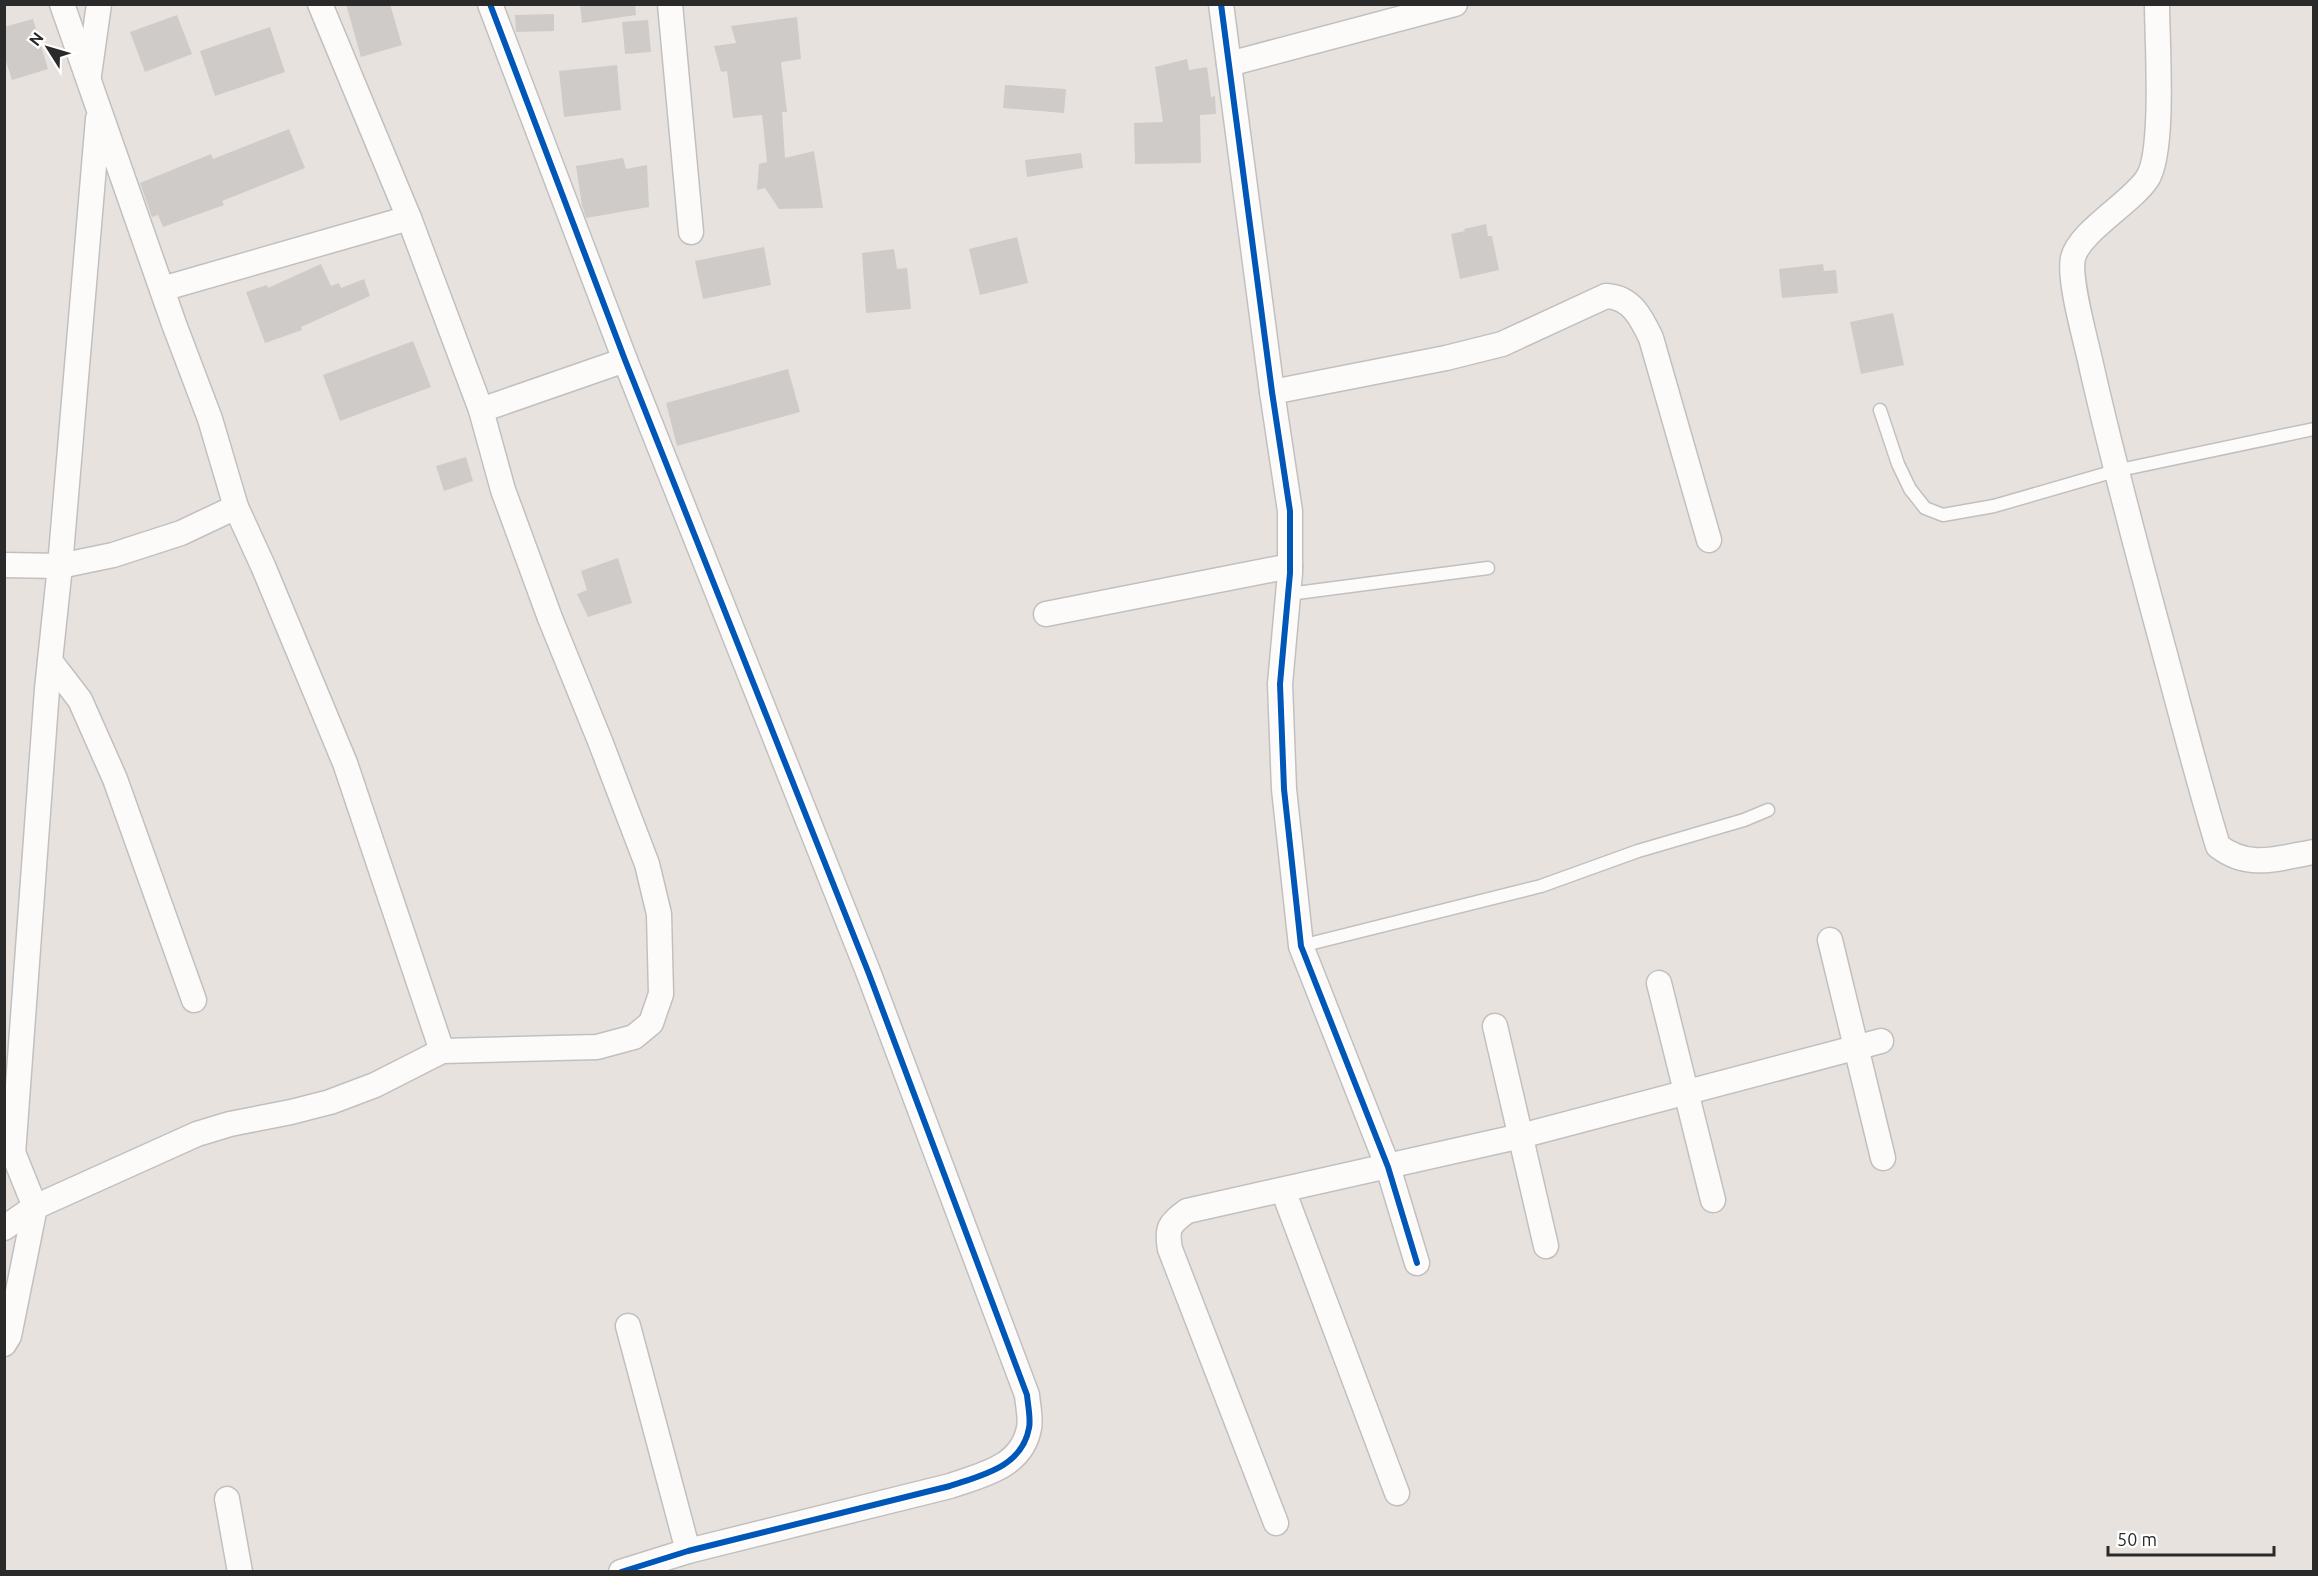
<svg xmlns="http://www.w3.org/2000/svg" width="2318" height="1576" viewBox="0 0 2318 1576" font-family="Ubuntu,sans-serif">
<style>
.building{fill:#cecbc8}
.lines{fill:none;stroke-linecap:round;stroke-linejoin:round}
.lane-casing{stroke:#c1c0c1;stroke-width:15}
.street-casing{stroke:#c1c0c1;stroke-width:27}
.lane{stroke:#fcfbfa;stroke-width:12}
.street{stroke:#fcfbfa;stroke-width:24}
.cycleway-casing{stroke:#fff;stroke-width:10}
.cycleway{stroke:#0057b8;stroke-width:6}
</style>
<rect width="100%" height="100%" fill="#e8e2df"/>
<g class="building">
<polygon points="346,4 390,4 402,45 361,57"/>
<polygon points="580,4 635,4 636,15 582,23"/>
<polygon points="554,14 554,31 516,32 515,15"/>
<polygon points="177,15 192,54 145,72 130,32"/>
<polygon points="797,17 801,59 781,62 787,112 782,112 785,158 814,151 823,208 779,209 765,188 757,190 759,164 767,162 762,115 733,118 727,71 721,72 714,46 736,43 731,26"/>
<polygon points="33,19 48,69 12,80 4,55 4,27"/>
<polygon points="648,20 651,52 625,54 622,22"/>
<polygon points="270,27 285,72 215,96 200,51"/>
<polygon points="1187,59 1189,70 1207,67 1211,97 1215,96 1216,114 1200,115 1201,163 1135,164 1134,123 1163,122 1155,67"/>
<polygon points="617,65 621,110 564,117 559,71"/>
<polygon points="1005,85 1066,89 1064,113 1003,108"/>
<polygon points="289,129 305,168 222,201 224,205 163,227 158,215 152,217 140,183 211,154 213,159"/>
<polygon points="1081,153 1083,168 1027,177 1025,160"/>
<polygon points="623,158 626,169 647,165 649,207 586,218 582,205 576,166"/>
<polygon points="1486,224 1488,236 1492,236 1499,270 1460,279 1451,234 1465,231 1464,229"/>
<polygon points="1017,237 1028,283 980,295 969,249"/>
<polygon points="764,247 771,285 703,299 695,261"/>
<polygon points="894,249 897,269 907,268 911,309 866,313 862,253"/>
<polygon points="321,264 331,286 339,283 341,288 364,279 370,296 301,327 302,330 265,343 246,292 267,285 268,288"/>
<polygon points="1823,264 1824,271 1836,270 1838,293 1782,298 1779,269"/>
<polygon points="1893,313 1904,365 1861,374 1850,322"/>
<polygon points="413,341 431,387 340,421 323,375"/>
<polygon points="788,369 800,412 677,446 666,403"/>
<polygon points="466,457 473,481 444,491 436,466"/>
<polygon points="618,558 632,603 588,617 577,594 587,590 581,571"/>
</g>
<g class="lines">
<defs>
<g id="lane">
<polyline points="1880,410 1898,464 1910,489 1925,508 1943,515 1994,506 2115,471 2314,429"/>
<polyline points="1289,594 1488,568"/>
<polyline points="1301,946 1541,886 1638,851 1744,820 1768,810"/>
</g>
<g id="street">
<polyline points="62,4 174,324 210,419 236,507 263,566 345,763 442,1051"/>
<polyline points="320,4 409,218 481,410"/>
<path d="M490 4 625 360 869 974 1027 1395C1028 1406 1031 1419 1029 1428 1022 1467 982 1475 950 1486L688 1551 621 1572"/>
<polyline points="670,4 691,232"/>
<polyline points="1221,4 1272,392 1290,511 1290,573 1280,684 1284,789 1301,946 1388,1167 1417,1263"/>
<path d="M2157 4C2157 40 2165 153 2147 179 2131 203 2079 232 2073 258 2068 280 2087 344 2092 369 2114 466 2140 562 2166 658 2183 721 2199 784 2218 846 2249 870 2278 858 2314 852"/>
<polyline points="1229,64 1455,4"/>
<polyline points="89,75 99,4"/>
<polyline points="162,289 409,218"/>
<path d="M1272 392 1446 358 1502 344 1606 296C1631 297 1641 317 1651 338L1709 540"/>
<polyline points="4,565 60,566 113,555 181,533 236,507"/>
<polyline points="1046,614 1290,566"/>
<polyline points="50,661 80,700 115,779 194,1000"/>
<polyline points="1830,940 1883,1158"/>
<polyline points="1659,983 1713,1200"/>
<polyline points="1495,1026 1546,1246"/>
<polyline points="13,1154 47,689 60,566 98,119"/>
<polyline points="1283,1190 1397,1493"/>
<polyline points="4,1228 35,1207 197,1134 230,1124 291,1112 330,1102 375,1085 442,1051 597,1047 634,1037 651,1023 661,994 659,914 647,864 600,741 550,618 503,490 481,410 625,360"/>
<polyline points="628,1326 688,1551"/>
<polyline points="4,1344 9,1336 35,1207 8,1140"/>
<polyline points="227,1499 240,1572"/>
<path d="M1276 1523 1170 1249C1166 1227 1170 1224 1187 1211L1521 1136 1881 1041"/>
</g>
</defs>
<use href="#lane" class="lane-casing"/>
<use href="#street" class="street-casing"/>
<use href="#lane" class="lane"/>
<use href="#street" class="street"/>
<defs>
<g id="cycleway">
<path d="M490 4 625 360 869 974 1027 1395C1028 1406 1031 1419 1029 1428 1022 1467 982 1475 950 1486L688 1551 621 1572"/>
<polyline points="1221,4 1272,392 1290,511 1290,573 1280,684 1284,789 1301,946 1388,1167 1417,1263"/>
</g>
</defs>
<use href="#cycleway" class="cycleway-casing"/>
<use href="#cycleway" class="cycleway"/>
</g>
<rect width="2318" height="1576" fill="none" stroke="#2a2a2a" stroke-width="12"/>
<g transform="translate(48 48) rotate(307)" stroke="#ffffff" stroke-width="4.5" paint-order="stroke">
<path d="M0-4.5L10 22L0 15L-10 22Z" fill="#2a2a2a"/>
<text y="-9" font-size="16" font-weight="bold" text-anchor="middle" fill="#2a2a2a">N</text>
</g>
<path d="M2108 1546v9h166v-9" fill="none" stroke="#2a2a2a" stroke-width="3"/>
<text x="2117" y="1546" font-size="18" fill="#2a2a2a" stroke="#ffffff" stroke-width="4.5" paint-order="stroke">50 m</text>
</svg>
